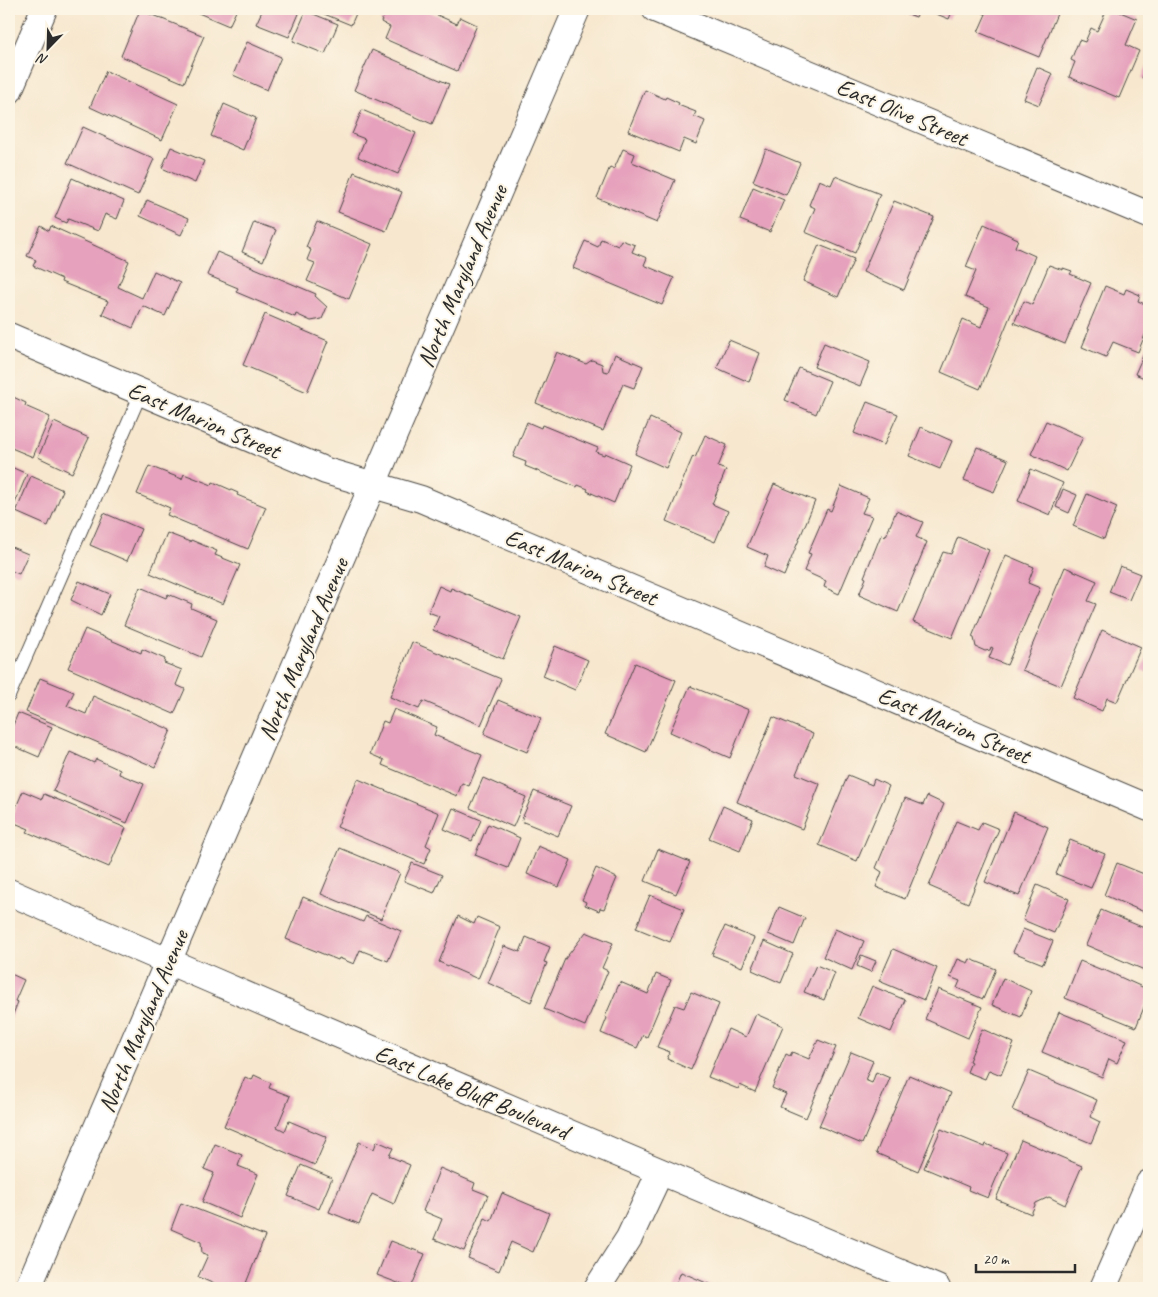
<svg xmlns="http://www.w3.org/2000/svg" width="1158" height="1297" viewBox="0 0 1158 1297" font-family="Caveat,sans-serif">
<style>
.building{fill:#e6a1bc}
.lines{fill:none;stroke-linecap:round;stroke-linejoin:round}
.lane-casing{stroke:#4a4743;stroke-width:14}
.street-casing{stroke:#4a4743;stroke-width:28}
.lane{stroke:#fff;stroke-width:12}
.street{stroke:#fff;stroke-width:26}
.labels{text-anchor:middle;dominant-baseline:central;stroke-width:4;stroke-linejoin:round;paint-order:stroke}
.street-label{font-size:24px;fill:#2b2b2b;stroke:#fcf5e5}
</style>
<rect width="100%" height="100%" fill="#fcf5e5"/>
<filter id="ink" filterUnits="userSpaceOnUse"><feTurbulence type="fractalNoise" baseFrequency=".02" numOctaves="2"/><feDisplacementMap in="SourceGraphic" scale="10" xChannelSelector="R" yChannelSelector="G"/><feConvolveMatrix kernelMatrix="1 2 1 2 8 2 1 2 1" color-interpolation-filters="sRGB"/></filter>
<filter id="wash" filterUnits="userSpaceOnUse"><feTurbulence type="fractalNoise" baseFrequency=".0096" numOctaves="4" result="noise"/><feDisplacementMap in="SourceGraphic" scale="20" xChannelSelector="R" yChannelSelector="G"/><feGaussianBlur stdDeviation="1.12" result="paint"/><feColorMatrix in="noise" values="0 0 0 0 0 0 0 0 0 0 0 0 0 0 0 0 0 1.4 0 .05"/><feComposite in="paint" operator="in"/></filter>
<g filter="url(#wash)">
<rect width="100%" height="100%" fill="#f7e7ce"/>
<g id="blocks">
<g class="building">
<polygon points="189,9 237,9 229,26"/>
<polygon points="263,9 301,9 289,37 256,24"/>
<polygon points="312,9 358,9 351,25"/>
<polygon points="387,9 424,9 457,24 460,17 477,25 457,71 385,39 390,27 381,22"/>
<polygon points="900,9 920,9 916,17 899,11"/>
<polygon points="924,9 953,9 949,19"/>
<polygon points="985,9 1059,9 1039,57 978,32 986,14 983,13"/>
<polygon points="1107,9 1113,9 1137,19 1126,45 1139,51 1119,98 1069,77 1075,62 1071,60 1079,40 1085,42 1091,28 1097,31"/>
<polygon points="140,10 204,36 184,83 121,56"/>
<polygon points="306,11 338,24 325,54 293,41"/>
<polygon points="247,42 281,57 267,90 233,75"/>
<polygon points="372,50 449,84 432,124 354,90"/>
<polygon points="1149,62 1149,81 1142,78"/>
<polygon points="1037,67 1053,74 1039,105 1024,99"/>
<polygon points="106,71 178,104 162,140 90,107"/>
<polygon points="645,90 665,99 666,97 679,103 678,105 696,112 694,116 705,121 696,144 684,139 679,152 628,131"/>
<polygon points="224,104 256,118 243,150 211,136"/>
<polygon points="362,110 416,133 398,174 358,157 365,139 352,134"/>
<polygon points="83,127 154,159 138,195 67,163"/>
<polygon points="171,147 204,161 195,183 162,168"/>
<polygon points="623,149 635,154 632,162 675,180 657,223 597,198 610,167 614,169"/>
<polygon points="766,149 800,163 786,195 753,181"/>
<polygon points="354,172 402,192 386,231 338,212"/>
<polygon points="835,176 880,194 855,253 805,232 815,208 809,205 819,180 831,185"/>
<polygon points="72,178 124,201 117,219 105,214 98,231 68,219 66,223 55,218"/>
<polygon points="753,187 784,200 770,232 740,220"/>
<polygon points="147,200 189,218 181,235 140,216"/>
<polygon points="894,201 934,217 904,290 863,272"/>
<polygon points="317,221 372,244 349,299 307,281 315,263 307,260 311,250 306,247"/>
<polygon points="254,222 276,230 263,261 242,252"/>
<polygon points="984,224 1018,239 1015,247 1035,256 980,389 941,372 963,319 981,327 989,307 965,297 976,271 966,267"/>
<polygon points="41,226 49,231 51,226 129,261 118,287 142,298 154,271 180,283 165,316 143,306 133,328 102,314 108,301 61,282 62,279 33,266 36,260 27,256"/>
<polygon points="601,239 618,246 621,240 635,245 632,252 647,258 644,265 674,278 662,305 573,268 585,241 598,247"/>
<polygon points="819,245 854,259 838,297 803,281"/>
<polygon points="217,252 316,294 315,296 327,307 322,319 311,321 296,314 295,317 236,292 238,288 207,275"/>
<polygon points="1049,265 1063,270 1063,268 1072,271 1070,274 1091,283 1065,344 1014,323 1024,301 1032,305"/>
<polygon points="1105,286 1124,294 1126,289 1140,295 1138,301 1149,306 1149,325 1138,352 1113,342 1106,357 1082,347 1089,330 1087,329"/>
<polygon points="265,314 328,341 307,392 243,365"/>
<polygon points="729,340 760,353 749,382 717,368"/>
<polygon points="1149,342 1149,380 1135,374"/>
<polygon points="824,343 870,362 860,386 814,367"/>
<polygon points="557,352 586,364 592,360 602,364 603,371 608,372 615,354 643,366 634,388 623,384 603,431 536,403"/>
<polygon points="799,368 830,381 816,414 785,400"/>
<polygon points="9,395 26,403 25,406 50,417 33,457 9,447"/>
<polygon points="867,402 898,414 884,445 854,433"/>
<polygon points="650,418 681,432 666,468 635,454"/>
<polygon points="1046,421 1083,437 1067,471 1031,454"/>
<polygon points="54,422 89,438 72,473 38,457"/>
<polygon points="527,422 541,428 542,425 598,448 596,452 604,455 605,453 630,464 614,503 587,491 588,489 578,485 577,487 525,466 526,462 513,457"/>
<polygon points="921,427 952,441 940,469 909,456"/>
<polygon points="705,435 727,445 718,467 726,470 712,504 728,511 715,542 666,521 693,456 695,458"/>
<polygon points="977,447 1008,460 994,492 964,480"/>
<polygon points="9,466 27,474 11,513 9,512"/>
<polygon points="149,466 182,479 184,474 212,485 213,482 238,493 237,495 266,507 248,549 167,515 170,508 137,494"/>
<polygon points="1031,469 1063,483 1050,515 1018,501"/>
<polygon points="31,476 63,490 48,526 16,512"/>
<polygon points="774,484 815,501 784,576 764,567 768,556 747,547"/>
<polygon points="841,486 869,498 862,513 872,516 839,594 824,587 826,581 804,571 811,554 808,553 827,509 831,511"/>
<polygon points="1063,489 1077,495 1069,513 1056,507"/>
<polygon points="1087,494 1117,507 1104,539 1073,526"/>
<polygon points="896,511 923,522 916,537 927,542 898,612 859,595 866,578 864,577 881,535 886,536"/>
<polygon points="104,513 141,529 127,561 90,545"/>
<polygon points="167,533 190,542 191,540 217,551 215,555 240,565 223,604 150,573"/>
<polygon points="958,537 989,550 952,638 913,622 943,552 951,554"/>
<polygon points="9,546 28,554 19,574 9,570"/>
<polygon points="1006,555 1034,567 1028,583 1040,588 1007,665 989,658 993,648 991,647 990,650 985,651 976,647 974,638 972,637"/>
<polygon points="1120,566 1140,574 1129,600 1109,592"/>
<polygon points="1065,567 1097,581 1088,601 1096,604 1061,686 1022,670"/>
<polygon points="79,581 110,594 101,615 71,600"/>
<polygon points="439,586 450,591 451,588 521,617 503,659 433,630 439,616 428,612"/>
<polygon points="140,587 166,598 168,594 192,604 191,608 217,619 201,657 124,625"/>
<polygon points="85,629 141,653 142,649 165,659 164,663 182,670 176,685 185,689 174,714 68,668"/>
<polygon points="1102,630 1141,647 1117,702 1107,698 1102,711 1073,698"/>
<polygon points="412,642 501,679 481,725 423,701 419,709 390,697"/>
<polygon points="555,646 588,660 575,690 543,676"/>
<polygon points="1149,654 1149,673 1142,670"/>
<polygon points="635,663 676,680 646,752 605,734"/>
<polygon points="40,678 74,692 67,706 86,714 93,696 171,730 155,767 26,712"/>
<polygon points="690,686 749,710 730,758 670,732"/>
<polygon points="498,700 541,718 527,752 484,734"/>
<polygon points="394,709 437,727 434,735 482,755 469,786 462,783 457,796 382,765 384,760 370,754 383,721 388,723"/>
<polygon points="18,713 52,727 39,757 9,744 9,735"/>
<polygon points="773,717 813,734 796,774 820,784 802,829 737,802"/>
<polygon points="70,752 94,763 96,759 120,770 119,774 144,784 127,823 53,791"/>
<polygon points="848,775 872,785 874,779 889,786 857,861 819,845"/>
<polygon points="483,778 526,797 513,827 470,808"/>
<polygon points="358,779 439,813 426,845 431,848 424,864 337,827"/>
<polygon points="23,791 42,799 44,794 126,828 109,867 27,832 29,829 10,821"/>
<polygon points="534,791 571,806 558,836 521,821"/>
<polygon points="927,796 944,804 905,899 876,887 882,872 876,868 905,798 923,805"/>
<polygon points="723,806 753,819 740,851 709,838"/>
<polygon points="453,808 481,820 472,841 444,829"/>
<polygon points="1014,812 1048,827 1019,896 985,882"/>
<polygon points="956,821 978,830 982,822 999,829 968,903 929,886"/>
<polygon points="488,824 520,838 508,868 475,855"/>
<polygon points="1070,840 1105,854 1091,888 1056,874"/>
<polygon points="538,846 571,860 559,887 527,874"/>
<polygon points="340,848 400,873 381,919 321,894"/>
<polygon points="658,849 690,862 676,894 645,881"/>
<polygon points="412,863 442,875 434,893 404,881"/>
<polygon points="1117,863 1144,874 1145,871 1149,873 1149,914 1104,895"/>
<polygon points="596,868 617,878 604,909 600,908 599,911 585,905 586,902 582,900"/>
<polygon points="1037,885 1069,899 1054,933 1023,920"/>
<polygon points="650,895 684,909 670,942 636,928"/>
<polygon points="303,897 363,922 366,916 401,931 388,961 360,950 354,964 339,958 338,960 286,939"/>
<polygon points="779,907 805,918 794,945 768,934"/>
<polygon points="1101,910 1149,930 1149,972 1086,945"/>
<polygon points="458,916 474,924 477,917 500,927 478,979 439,962"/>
<polygon points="725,926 754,938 742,967 712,955"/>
<polygon points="835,929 864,941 852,970 823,957"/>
<polygon points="1023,929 1053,941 1043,964 1013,952"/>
<polygon points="586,932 613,943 602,968 608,971 585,1026 544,1009 565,959"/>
<polygon points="526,937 550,947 544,962 547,963 531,1002 488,983 504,946 520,952"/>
<polygon points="764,941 793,954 781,983 752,970"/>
<polygon points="893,949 937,968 924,1000 879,981"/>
<polygon points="861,955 876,961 871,972 857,966"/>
<polygon points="958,959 968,963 970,959 996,969 983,999 957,988 960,981 950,977"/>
<polygon points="1080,961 1102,970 1102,969 1149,990 1149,995 1136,1027 1065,998"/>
<polygon points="816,965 835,973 824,1000 804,992"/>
<polygon points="9,973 24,980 15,1001 18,1002 9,1024"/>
<polygon points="656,974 671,980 647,1037 643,1035 637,1048 601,1033 607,1018 605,1017 620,982 648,994"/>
<polygon points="1003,978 1031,991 1021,1017 992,1005"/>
<polygon points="872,986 905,1000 891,1032 858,1018"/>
<polygon points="938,989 982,1007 968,1038 925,1019"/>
<polygon points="691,992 719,1004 691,1070 667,1059 670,1052 657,1047 675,1005 684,1008"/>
<polygon points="1059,1012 1127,1040 1117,1063 1109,1059 1102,1077 1042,1052"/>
<polygon points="756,1014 783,1026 755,1092 740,1085 738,1089 708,1077 728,1029 746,1037"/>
<polygon points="982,1029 1014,1043 1001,1075 989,1070 985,1079 967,1072 971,1062 969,1061"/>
<polygon points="818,1040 836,1047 806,1118 780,1107 786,1094 772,1088 786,1054 790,1056 792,1052 809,1059"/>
<polygon points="851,1052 873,1061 865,1080 872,1083 876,1072 890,1078 862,1144 819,1126"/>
<polygon points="1029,1071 1097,1100 1090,1117 1100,1122 1091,1143 1012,1110"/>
<polygon points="254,1075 271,1083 269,1088 290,1096 277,1127 285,1131 289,1121 327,1137 315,1165 224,1126 245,1077 252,1080"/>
<polygon points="909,1075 951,1093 918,1171 876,1153"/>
<polygon points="941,1129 985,1147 986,1144 1007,1153 988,1198 968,1190 969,1187 924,1168"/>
<polygon points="1021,1140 1082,1166 1065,1205 1049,1197 1036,1203 1031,1214 996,1199"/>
<polygon points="377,1141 393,1148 389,1156 410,1165 394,1204 372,1194 359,1224 329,1212 359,1142 374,1149"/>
<polygon points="215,1144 242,1155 238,1166 258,1174 240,1218 202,1202 214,1173 204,1169"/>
<polygon points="301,1165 332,1178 319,1209 288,1196"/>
<polygon points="440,1168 475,1183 473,1189 488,1195 464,1251 434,1239 442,1219 423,1211"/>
<polygon points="502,1193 549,1213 533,1252 511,1242 499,1271 468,1258 485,1218 491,1221"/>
<polygon points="181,1203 265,1236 244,1288 224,1288 198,1277 208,1255 202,1253 201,1242 171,1229"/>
<polygon points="391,1241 425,1254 411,1288 377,1275"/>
<polygon points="681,1272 718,1288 674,1288"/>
</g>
</g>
</g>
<g filter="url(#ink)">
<use href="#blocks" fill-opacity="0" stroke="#4a4743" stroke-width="1"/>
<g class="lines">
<defs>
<polyline id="lane" points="9,696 141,393"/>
<g id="street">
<polyline points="655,9 1149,215"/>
<polyline points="9,91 44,9"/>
<polyline points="9,336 326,471 421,499 1149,808"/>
<path d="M9 892C317 1027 627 1158 937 1288"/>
<polyline points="28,1288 577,9"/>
<polyline points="597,1288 629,1238 660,1172"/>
<polyline points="1103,1288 1149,1183"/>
</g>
</defs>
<use href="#lane" class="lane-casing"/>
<use href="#street" class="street-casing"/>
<use href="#lane" class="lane"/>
<use href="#street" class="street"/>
</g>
</g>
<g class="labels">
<g class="street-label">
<text transform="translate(902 112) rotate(23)">East Olive Street</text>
<text transform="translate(462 276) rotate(-67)">North Maryland Avenue</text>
<text transform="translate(204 420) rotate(23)">East Marion Street</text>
<text transform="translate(581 567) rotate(23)">East Marion Street</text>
<text transform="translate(303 649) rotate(-67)">North Maryland Avenue</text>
<text transform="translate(954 725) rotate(23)">East Marion Street</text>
<text transform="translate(143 1021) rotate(-67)">North Maryland Avenue</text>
<text transform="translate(472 1092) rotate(23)">East Lake Bluff Boulevard</text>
</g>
</g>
<rect width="1158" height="1297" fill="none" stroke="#fcf5e5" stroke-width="30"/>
<g transform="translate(48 48) rotate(203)" stroke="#fcf5e5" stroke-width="4" paint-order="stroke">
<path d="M0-4L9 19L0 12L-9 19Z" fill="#2b2b2b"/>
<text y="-8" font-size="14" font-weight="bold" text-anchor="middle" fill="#2b2b2b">N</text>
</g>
<path d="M976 1264v8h99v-8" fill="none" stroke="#2b2b2b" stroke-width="2.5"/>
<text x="983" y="1264" font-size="15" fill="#2b2b2b" stroke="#fcf5e5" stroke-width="4" paint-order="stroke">20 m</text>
</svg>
